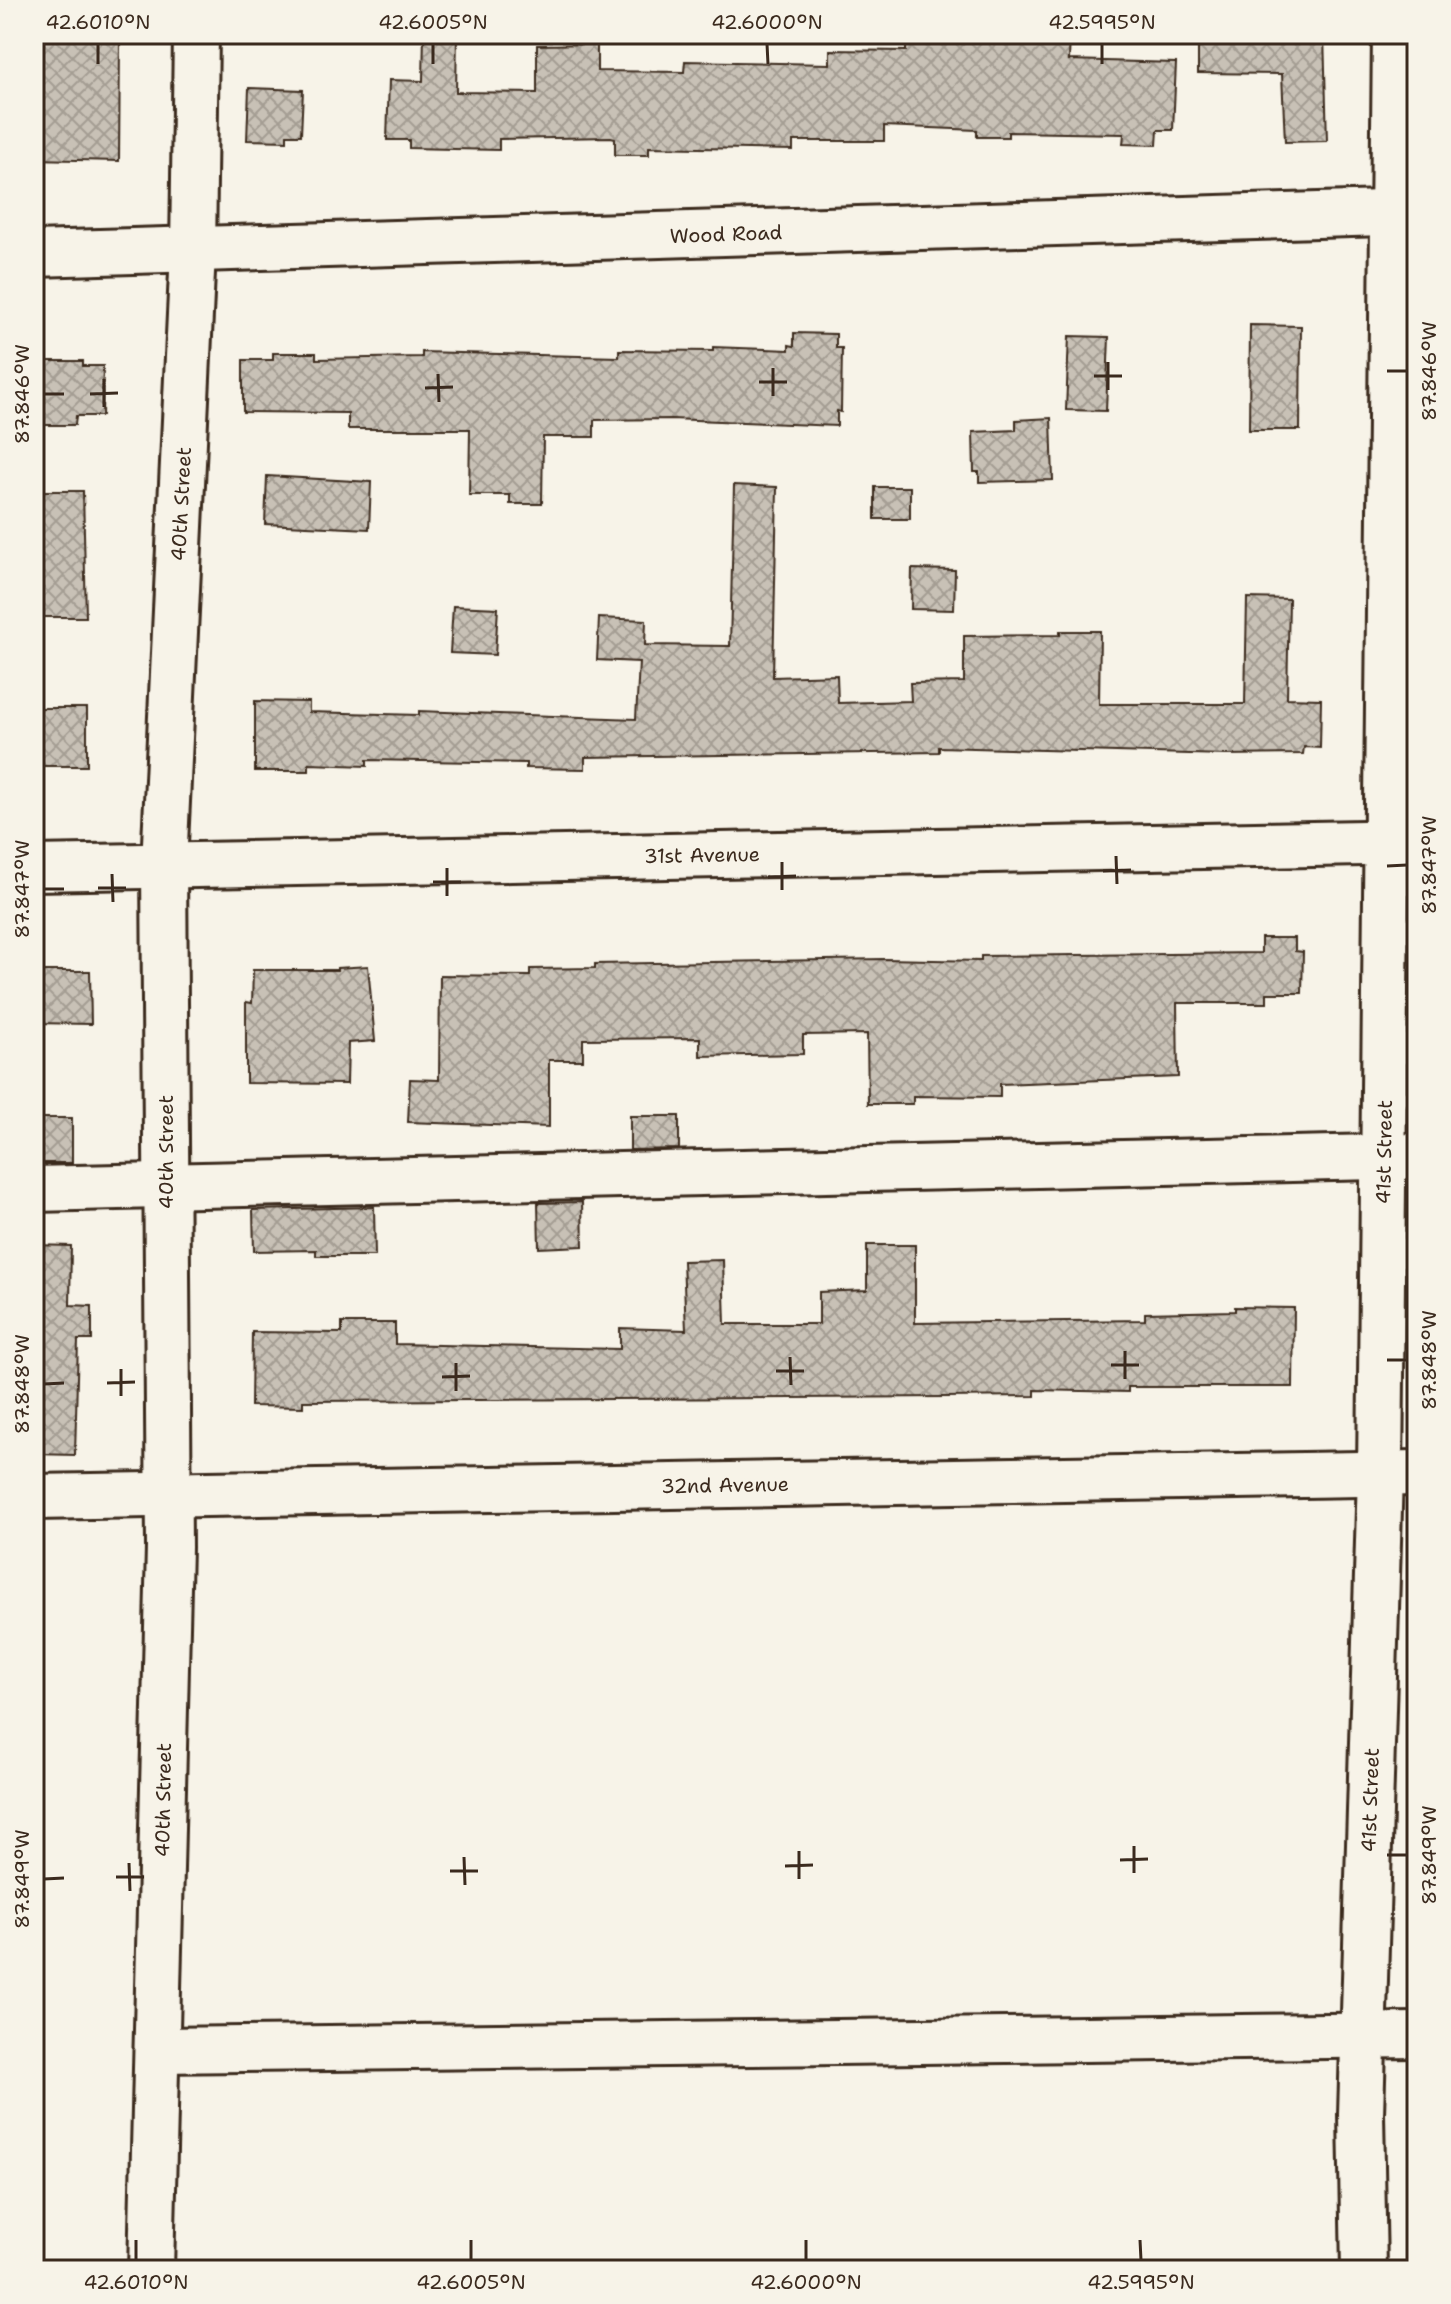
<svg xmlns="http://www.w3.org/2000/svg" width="1451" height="2304" viewBox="0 0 1451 2304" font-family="'Shantell Sans',sans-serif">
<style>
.building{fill:url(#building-cross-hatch);stroke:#3b2a1e;stroke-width:2}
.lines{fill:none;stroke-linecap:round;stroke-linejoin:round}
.minor-casing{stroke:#3b2a1e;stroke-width:50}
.minor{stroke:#f7f3e8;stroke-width:44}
.ticks{fill:none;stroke:#3b2a1e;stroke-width:3}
.labels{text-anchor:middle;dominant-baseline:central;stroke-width:7;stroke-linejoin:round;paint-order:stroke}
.street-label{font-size:20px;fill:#3b2a1e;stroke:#f7f3e8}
.neatline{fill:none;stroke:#3b2a1e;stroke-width:3}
.ticks-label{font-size:20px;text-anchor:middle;fill:#3b2a1e}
</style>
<defs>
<pattern id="building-cross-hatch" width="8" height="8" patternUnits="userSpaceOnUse" patternTransform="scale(2)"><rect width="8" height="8" fill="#c8c1b6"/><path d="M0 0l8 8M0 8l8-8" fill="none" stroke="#a49d93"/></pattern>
</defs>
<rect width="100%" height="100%" fill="#f7f3e8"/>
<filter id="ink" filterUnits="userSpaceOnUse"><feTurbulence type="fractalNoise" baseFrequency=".0125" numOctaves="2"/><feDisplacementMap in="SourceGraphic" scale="16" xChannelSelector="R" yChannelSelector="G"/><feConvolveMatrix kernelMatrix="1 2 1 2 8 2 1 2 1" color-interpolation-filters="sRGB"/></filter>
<g filter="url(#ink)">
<g class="building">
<polygon points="34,34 109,34 108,41 120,41 119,161 34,159"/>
<polygon points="424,34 457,34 456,92 537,93 537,45 597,44 597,71 684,72 685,61 830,64 830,50 906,51 906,36 1070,34 1069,60 1176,63 1173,130 1158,130 1157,145 1123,144 1124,134 1008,132 1008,137 977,137 977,130 884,126 884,141 793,141 793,150 649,147 649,155 615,155 615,138 611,137 499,139 499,150 409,148 409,140 387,140 389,80 423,81"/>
<polygon points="1198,34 1324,34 1327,141 1285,142 1282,74 1198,73"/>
<polygon points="249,88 303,90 301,135 287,135 287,141 247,140"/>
<polygon points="1250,325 1301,326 1300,430 1249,430"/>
<polygon points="794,333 836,334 836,348 842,348 841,412 837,411 837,426 671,419 594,420 594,437 543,437 542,504 510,504 510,495 469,495 470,429 348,429 348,413 243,412 243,360 273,360 273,353 316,353 316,359 422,357 422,352 619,357 619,350 713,351 713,347 789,350 789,345 794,346"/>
<polygon points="1069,336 1109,337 1106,411 1066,410"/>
<polygon points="42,361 83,361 83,366 103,366 102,416 76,416 75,425 41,425"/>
<polygon points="1051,418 1053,480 979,482 979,472 974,472 973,432 1016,430 1016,420"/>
<polygon points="267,476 371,482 369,529 265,524"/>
<polygon points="734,485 777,487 773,677 837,675 838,703 911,701 910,683 964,682 964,636 1060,635 1060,631 1100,631 1099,704 1245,704 1247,598 1289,599 1287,698 1321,699 1320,748 1304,747 1303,754 1226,755 939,747 939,752 585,757 585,769 526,768 526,763 367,760 367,766 309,764 309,771 255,771 255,701 309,702 309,712 419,715 419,711 636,719 639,662 597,660 599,618 646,620 645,645 730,646"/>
<rect x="875" y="487" width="35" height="32"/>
<polygon points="37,491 83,491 86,617 41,617"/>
<polygon points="912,569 955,570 954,610 911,609"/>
<polygon points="453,606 498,608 495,655 450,653"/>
<polygon points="34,708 87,708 87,766 35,766"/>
<polygon points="1261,938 1295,938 1295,951 1303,952 1302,993 1267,993 1267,1003 1177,1003 1178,1077 1000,1084 1000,1097 913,1096 913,1104 868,1104 867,1034 803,1035 803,1054 700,1056 700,1038 583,1039 583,1060 549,1060 549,1127 408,1122 410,1079 439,1080 440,975 530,976 530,969 595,968 595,964 884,959 981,961 981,956 1261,953"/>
<polygon points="368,966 375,1041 348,1043 347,1084 246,1083 246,1002 252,1003 253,970 337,970 337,968"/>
<polygon points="34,971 90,971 91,1024 34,1023"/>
<polygon points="630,1116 679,1116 679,1149 630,1150"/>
<rect x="34" y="1118" width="38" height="45"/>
<polygon points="582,1202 583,1246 539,1248 538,1203"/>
<polygon points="374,1207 375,1256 316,1256 316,1250 254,1251 253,1210"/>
<polygon points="34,1245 71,1246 70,1305 92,1306 92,1340 78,1340 75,1455 34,1454"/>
<polygon points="867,1245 915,1245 915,1323 1145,1320 1145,1313 1235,1311 1235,1307 1294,1308 1293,1387 1128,1387 1128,1392 1035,1390 1035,1396 946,1397 303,1401 303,1407 251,1406 252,1332 342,1333 342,1323 395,1323 395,1344 620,1349 620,1328 686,1330 683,1261 723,1260 725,1324 819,1324 819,1292 867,1290"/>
</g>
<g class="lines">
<defs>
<g id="minor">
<polyline points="34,254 1417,212"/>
<polyline points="34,868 1415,842"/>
<polyline points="34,1189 1417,1156"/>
<polyline points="34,1497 1417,1473"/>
<polyline points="157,2050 1417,2035"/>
<polyline points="151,2270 169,1547 164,865 193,251 196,34"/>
<polyline points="1364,2270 1361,2114 1380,1474 1395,34"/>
</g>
</defs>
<use href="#minor" class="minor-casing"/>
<use href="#minor" class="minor"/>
</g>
</g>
<path class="ticks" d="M98 44V64M433 44V64M767 44 768 64M1102 44V64M1108 362V390M773 368V396M1387 371H1407M438 374 439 402M1094 376H1122M104 379V407M759 382H787M425 388 453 387M44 394H64M90 394 118 393M1116 856 1117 884M782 862V890M1387 866 1407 865M447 868V896M1103 871 1131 870M112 874 113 902M768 877 796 876M433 882H461M98 888H126M44 889H64M1125 1351V1379M790 1357 791 1385M1387 1360H1407M456 1363V1391M1111 1365H1139M121 1369V1396M776 1371H804M442 1377 470 1376M107 1383 135 1382M44 1384 64 1383M1134 1846V1873M799 1851V1879M1387 1855H1407M464 1857 465 1885M1120 1860 1148 1859M129 1863 130 1891M785 1866 813 1865M450 1871H478M116 1877H144M44 1879 64 1878M136 2240V2260M471 2240V2260M806 2240V2260M1140 2240 1141 2260"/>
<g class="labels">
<g class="street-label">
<text transform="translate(726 234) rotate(-2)">Wood Road</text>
<text transform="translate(181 504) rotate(-87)">40th Street</text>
<text transform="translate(702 855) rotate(-1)">31st Avenue</text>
<text transform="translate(166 1152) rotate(-90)">40th Street</text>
<text transform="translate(1384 1152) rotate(-89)">41st Street</text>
<text transform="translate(725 1485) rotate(-1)">32nd Avenue</text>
<text transform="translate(163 1800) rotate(-89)">40th Street</text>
<text transform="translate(1370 1800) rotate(-88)">41st Street</text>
</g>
</g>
<rect width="1451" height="2304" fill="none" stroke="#f7f3e8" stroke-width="88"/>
<rect x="44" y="44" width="1363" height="2216" class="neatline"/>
<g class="ticks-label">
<text x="98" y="29">42.6010°N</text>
<text x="433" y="29">42.6005°N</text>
<text x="767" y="29">42.6000°N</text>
<text x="1102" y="29">42.5995°N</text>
<text transform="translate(1429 371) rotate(-90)" y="7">87.846°W</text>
<text transform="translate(22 394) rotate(-90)" y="7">87.846°W</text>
<text transform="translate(1429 865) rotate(-90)" y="7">87.847°W</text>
<text transform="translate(22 889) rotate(-90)" y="7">87.847°W</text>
<text transform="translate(1429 1360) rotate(-90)" y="7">87.848°W</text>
<text transform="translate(22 1384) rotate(-90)" y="7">87.848°W</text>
<text transform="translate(1429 1855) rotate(-90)" y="7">87.849°W</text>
<text transform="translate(22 1879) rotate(-90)" y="7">87.849°W</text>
<text x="136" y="2289">42.6010°N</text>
<text x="471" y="2289">42.6005°N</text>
<text x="806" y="2289">42.6000°N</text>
<text x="1141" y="2289">42.5995°N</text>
</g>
</svg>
